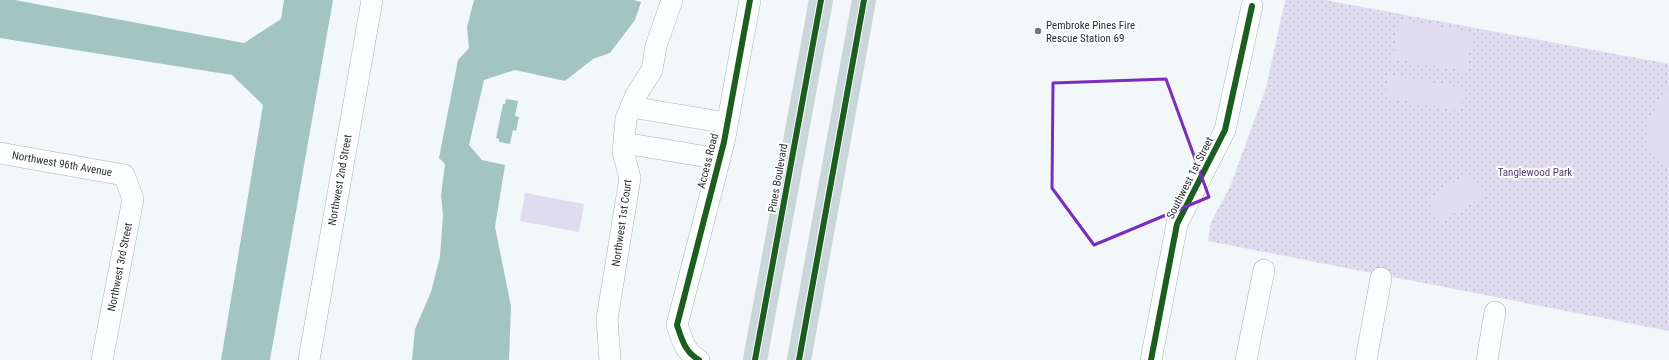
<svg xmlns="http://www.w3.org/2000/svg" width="1669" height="360" viewBox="0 0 1669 360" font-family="'Roboto Condensed',sans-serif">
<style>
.park{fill:url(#park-dots)}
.pitch{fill:#e0dcf0}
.water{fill:#a2c6bf}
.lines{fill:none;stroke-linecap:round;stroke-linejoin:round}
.minor-casing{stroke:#aeb2b4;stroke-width:22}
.highway-casing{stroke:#d0d2d4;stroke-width:24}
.minor{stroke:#fdfefe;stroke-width:21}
.highway{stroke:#c8d7da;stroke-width:22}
.cycleway-casing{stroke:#fff;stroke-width:8}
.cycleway{stroke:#1b5e20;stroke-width:6}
.marked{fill:none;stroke:#7b2cbf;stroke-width:3;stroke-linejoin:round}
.poi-dot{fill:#727678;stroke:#fff;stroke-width:1.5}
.labels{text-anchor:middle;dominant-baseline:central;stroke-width:4;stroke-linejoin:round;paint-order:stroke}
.poi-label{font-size:11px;fill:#2d3032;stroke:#fff;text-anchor:start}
.street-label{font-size:11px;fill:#2d3032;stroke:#fff}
.park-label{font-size:11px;fill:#513c6f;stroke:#fff}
</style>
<defs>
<pattern id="park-dots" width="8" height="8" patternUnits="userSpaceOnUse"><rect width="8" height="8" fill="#e0dcf0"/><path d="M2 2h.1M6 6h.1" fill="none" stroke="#c0bdce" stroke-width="1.8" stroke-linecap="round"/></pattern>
</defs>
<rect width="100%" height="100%" fill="#f2f7fa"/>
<polygon class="park" points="1285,0 1325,0 1669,64 1669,331 1208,241 1211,222 1230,187 1266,88"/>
<g class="pitch">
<polygon points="1399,20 1473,32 1466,71 1393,59"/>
<polygon points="1389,75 1465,88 1460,111 1385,97"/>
<polygon points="1669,85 1669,169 1664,168 1646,144 1648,123"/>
<polygon points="1468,173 1484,196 1441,221 1427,200"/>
<polygon points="525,193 584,204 579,232 520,221"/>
</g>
<g class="water">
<polygon points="0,0 15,0 244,43 281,19 284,0 333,0 270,360 221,360 263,105 232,75 0,38"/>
<polygon points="474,0 634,0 641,2 635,20 610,53 593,59 565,81 515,70 484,80 469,145 482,160 505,165 495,227 511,306 509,360 412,360 415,329 431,292 440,257 443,215 441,195 445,164 439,158 458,60 469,48 467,27"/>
<polygon points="506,99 518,101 515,116 519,117 516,131 513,130 510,144 499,142 499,139 496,138 503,104 505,104"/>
</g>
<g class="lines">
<defs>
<g id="minor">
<polyline points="631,107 727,123"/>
<polyline points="624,143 720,159"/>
<polyline points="0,153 124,175 133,199 102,360"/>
<polyline points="309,360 372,0"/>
<polyline points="610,360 607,319 630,178 623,152 626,119 636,95 652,70 656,46 672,0"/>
<path d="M699 360C685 352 682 340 677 325L724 142 750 0"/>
<polyline points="1151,360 1177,224 1225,130 1252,6"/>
<polyline points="1246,360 1264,270"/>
<polyline points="1366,360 1381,278"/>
<polyline points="1487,360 1495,312"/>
</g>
<g id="highway">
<polyline points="755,360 821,0"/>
<polyline points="799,360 864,0"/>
</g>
</defs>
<use href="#minor" class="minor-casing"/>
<use href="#highway" class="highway-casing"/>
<use href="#minor" class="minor"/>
<use href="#highway" class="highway"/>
<defs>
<g id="cycleway">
<path d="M699 360C685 352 682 340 677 325L724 142 750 0"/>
<polyline points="755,360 821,0"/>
<polyline points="799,360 864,0"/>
<polyline points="1151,360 1177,224 1225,130 1252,6"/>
</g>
</defs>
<use href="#cycleway" class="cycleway-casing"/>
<use href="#cycleway" class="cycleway"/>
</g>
<path class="marked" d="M1166 79 1209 197 1094 245 1052 188 1053 83Z"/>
<circle class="poi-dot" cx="1038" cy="31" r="4"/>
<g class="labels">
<g class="poi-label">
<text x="1046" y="25">Pembroke Pines Fire<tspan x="1046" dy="13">Rescue Station 69</tspan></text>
</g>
<g class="street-label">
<text transform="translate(708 161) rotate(-76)">Access Road</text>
<text transform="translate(62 164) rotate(10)">Northwest 96th Avenue</text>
<text transform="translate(778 178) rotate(-80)">Pines Boulevard</text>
<text transform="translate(1190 178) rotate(-63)">Southwest 1st Street</text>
<text transform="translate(340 180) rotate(-80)">Northwest 2nd Street</text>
<text transform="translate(622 223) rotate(-82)">Northwest 1st Court</text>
<text transform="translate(120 267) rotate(-79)">Northwest 3rd Street</text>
</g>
<g class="park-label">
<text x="1535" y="172">Tanglewood Park</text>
</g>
</g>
</svg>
